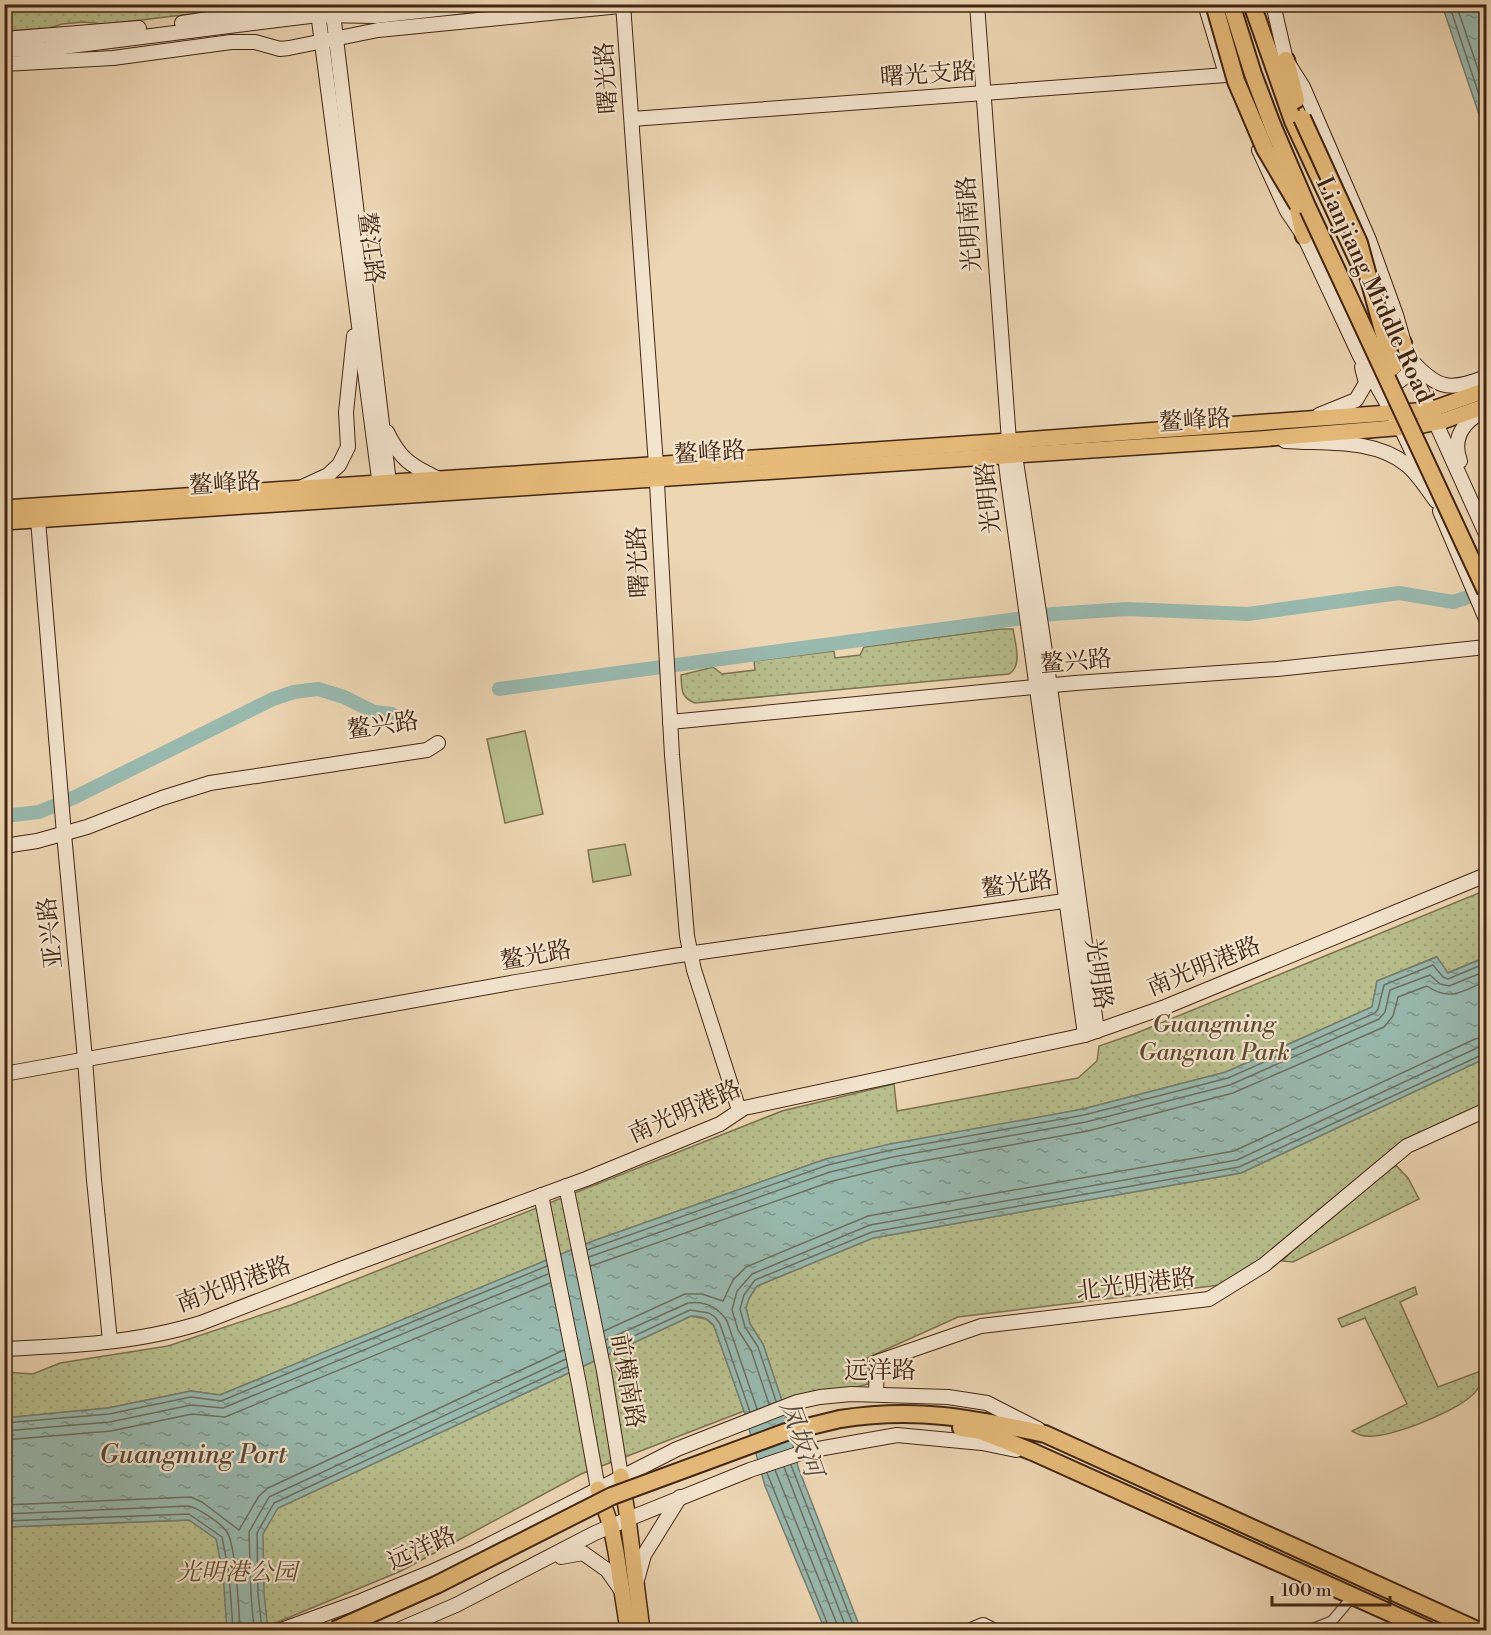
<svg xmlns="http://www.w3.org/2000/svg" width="1491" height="1635" viewBox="0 0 1491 1635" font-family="'Libre Bodoni','Noto Serif SC',serif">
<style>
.green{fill:url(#green-dots);stroke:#7d7250;stroke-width:1.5}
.pitch{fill:#b8be8d;stroke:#7d7250;stroke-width:1.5}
.water{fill:url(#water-ripples);stroke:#767e71;stroke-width:1.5}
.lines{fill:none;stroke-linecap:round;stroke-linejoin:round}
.shore{stroke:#6e6f61;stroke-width:1.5}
.river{stroke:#99b9af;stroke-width:14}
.street-casing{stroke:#6d513b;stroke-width:12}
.secondary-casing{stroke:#422513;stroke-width:16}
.primary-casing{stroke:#422513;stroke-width:18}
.highway-casing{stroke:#422513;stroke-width:20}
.street{stroke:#f3e4ce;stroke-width:9}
.secondary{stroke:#f3e4ce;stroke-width:14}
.primary{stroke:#e6bb7a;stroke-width:15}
.highway{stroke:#e6bb7a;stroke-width:16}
.highway-bridge-casing{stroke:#422513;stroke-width:20;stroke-linecap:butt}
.highway-bridge{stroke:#e6bb7a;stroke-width:16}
.labels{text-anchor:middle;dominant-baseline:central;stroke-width:4.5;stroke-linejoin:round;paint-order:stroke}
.street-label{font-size:24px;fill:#422513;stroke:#f3e4ce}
.park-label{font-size:24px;font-style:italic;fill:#604b32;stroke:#f3e4ce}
.water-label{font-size:26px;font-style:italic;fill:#584a3a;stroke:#f3e4ce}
</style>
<defs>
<pattern id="green-dots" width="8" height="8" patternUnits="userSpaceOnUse" patternTransform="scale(1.5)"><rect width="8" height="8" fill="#b8be8d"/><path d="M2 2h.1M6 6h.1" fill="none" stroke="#9fa379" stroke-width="1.8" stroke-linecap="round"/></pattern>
<pattern id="water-ripples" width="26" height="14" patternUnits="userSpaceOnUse" patternTransform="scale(1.5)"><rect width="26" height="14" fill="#99b9af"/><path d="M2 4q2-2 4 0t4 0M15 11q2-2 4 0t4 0" fill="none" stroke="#7e968d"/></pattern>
</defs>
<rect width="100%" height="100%" fill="#edd6b4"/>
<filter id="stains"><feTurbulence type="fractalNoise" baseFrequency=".00333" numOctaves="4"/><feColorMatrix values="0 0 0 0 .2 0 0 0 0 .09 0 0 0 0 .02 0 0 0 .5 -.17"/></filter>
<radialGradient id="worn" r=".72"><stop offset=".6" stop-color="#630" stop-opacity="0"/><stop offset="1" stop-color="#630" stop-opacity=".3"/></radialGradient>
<g class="green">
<polygon points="5,5 267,5 116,23 102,24 84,22 62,24 50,28 5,31"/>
<path d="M1001 629H1013C1015 643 1023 666 1009 674L695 703C680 697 682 689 681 675L713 667 722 674 755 670 754 661 834 651 835 658 860 655 864 647Z"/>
<polygon points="1486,890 1486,957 1447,973 1436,957 1377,981 1372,1007 1226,1072 1083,1109 826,1159 593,1241 220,1395 191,1391 108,1408 5,1418 4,1372 33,1374 60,1363 168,1346 291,1305 782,1111 894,1084 897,1111 1078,1078 1097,1061 1099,1046 1134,1034"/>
<polygon points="1486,1058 1486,1106 1403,1144 1256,1266 1220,1285 958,1317 867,1358 869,1384 783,1404 763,1344 750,1324 746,1308 749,1298 757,1286 873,1238 1241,1173"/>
<polygon points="1393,1162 1408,1178 1419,1199 1293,1262 1282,1261 1321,1222"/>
<path d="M1415 1287 1417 1294 1400 1302 1438 1387 1486 1369C1486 1377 1477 1392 1470 1397 1452 1413 1383 1442 1360 1435 1357 1434 1354 1432 1352 1431L1407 1404 1365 1318 1342 1327 1338 1319Z"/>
<polygon points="691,1316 706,1319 714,1326 744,1411 581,1474 401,1571 278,1622 246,1630 5,1630 4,1527 189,1520 278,1508"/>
</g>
<g class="pitch">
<polygon points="525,731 543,814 505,823 487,739"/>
<polygon points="625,844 631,875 593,882 588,850"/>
</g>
<g class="water">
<polygon points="1442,5 1478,5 1486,27 1486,135"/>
<path d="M1437 957 1448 973 1486 957V1058L1241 1173 873 1238 757 1286 749 1298 746 1308 750 1324 763 1344 783 1404 798 1467 861 1630H825L765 1486 744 1411 714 1326C708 1318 701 1316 691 1316L278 1508 263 1534 264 1593 268 1630H227L223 1574 216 1539 189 1520 5 1527 4 1418 108 1408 191 1391 220 1395 593 1241 826 1159 890 1144 1083 1109 1226 1072 1372 1007 1377 981Z"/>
</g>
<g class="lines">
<g class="shore">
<polyline points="1449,4 1486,116"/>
<polyline points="1456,4 1486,93"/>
<polyline points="587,1250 828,1165 891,1150 1084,1115 1228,1078 1375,1013 1378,1009 1384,985 1433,965 1443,977 1448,979 1486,963"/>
<polyline points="589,1257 830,1172 893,1157 1086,1122 1230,1085 1379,1019 1385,1012 1390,990 1430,975 1440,984 1449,986 1486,971"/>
<path d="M591 1266 833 1181 895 1166 1088 1131 1233 1093 1384 1027 1393 1016 1398 997 1427 986C1450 1002 1463 991 1486 981"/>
<polyline points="604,1331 685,1294 702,1294 723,1301 733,1280 746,1267 868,1216 1234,1151 1475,1039 1486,1037"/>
<path d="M606 1340 688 1303C704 1301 718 1307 727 1321L757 1409"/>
<polyline points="608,1348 690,1310 709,1313 715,1317 720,1324 750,1412"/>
<polyline points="776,1401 758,1347 745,1327 740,1309 744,1295 755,1280 872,1232 1239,1167 1486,1053"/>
<polyline points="769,1404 751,1350 738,1330 732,1310 737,1291 752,1274 870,1225 1237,1160 1479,1047 1486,1046"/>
<polyline points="4,1423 109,1414 191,1397 221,1401 547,1266"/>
<polyline points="4,1431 110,1422 191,1405 223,1408 548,1274"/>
<polyline points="4,1440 111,1431 192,1414 225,1417 550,1283"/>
<polyline points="791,1465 855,1630"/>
<polyline points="784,1467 847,1630"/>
<polyline points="775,1470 837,1624 838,1630"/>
<polyline points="767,1473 830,1630"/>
<polyline points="4,1505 191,1497 202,1502 239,1530 259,1496 268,1488 564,1350"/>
<path d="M4 1514 188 1506C197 1507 222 1524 227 1532 236 1546 239 1611 240 1630"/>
<polyline points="4,1521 189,1514 222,1537 229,1573 233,1630"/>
<polyline points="254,1630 251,1594 249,1532 269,1497 566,1359"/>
<polyline points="262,1630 258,1593 257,1533 274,1503 567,1367"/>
</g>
<g class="river">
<polyline points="499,689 1053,614 1127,609 1248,614 1399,593 1453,602 1484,592"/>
<polyline points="4,816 39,812 75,797 273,699 294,692 318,689 344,697 374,712 392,714"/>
</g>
<defs>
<polyline id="street" points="1309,1630 1332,1621 1353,1596"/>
<g id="secondary">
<polyline points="623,4 656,465 672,755 687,936 694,970 739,1110"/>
<polyline points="977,4 1009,441 1015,455 1046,658 1097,1031"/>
<polyline points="1205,4 1226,74"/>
<polyline points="1273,4 1286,60 1303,87 1369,240 1396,315 1411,368 1486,534"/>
<polyline points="317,5 381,494"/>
<polyline points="332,5 390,491"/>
<path d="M182 23C239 14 295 6 353 4"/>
<polyline points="4,39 139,28"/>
<polyline points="4,50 47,49 318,15 376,16 482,4"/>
<polyline points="4,64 113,58 231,42 255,42 280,49 289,48 378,30 630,5"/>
<polyline points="632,119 1226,75"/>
<polyline points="1259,150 1287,211 1304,236 1360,356 1401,428 1418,464"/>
<path d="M1412 361C1438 390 1451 391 1486 377"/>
<path d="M1382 384C1397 385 1404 380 1411 368"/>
<polyline points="1319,415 1356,400 1366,383 1362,367"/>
<path d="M387 432C400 459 411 466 437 478"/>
<path d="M1285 441C1325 444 1374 438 1407 465 1418 474 1427 489 1436 501"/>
<polyline points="1008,446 1005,455 1008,480 1085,1035"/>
<path d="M1460 461C1451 437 1465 420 1486 410"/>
<polyline points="302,487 328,475 339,465 348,447 346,412 354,336"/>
<polyline points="1440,511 1486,619"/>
<polyline points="38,520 64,834 85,1059 94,1180 110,1341"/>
<polyline points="670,722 1075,683 1277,669 1486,647"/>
<polyline points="4,846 37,841 87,827 162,798 210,783 427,750 438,743"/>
<polyline points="4,1074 516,982 673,956 1078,899"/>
<polyline points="566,1186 604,1371 621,1476"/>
<polyline points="541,1195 579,1384 598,1489"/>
<path d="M4 1349C70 1346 137 1343 201 1323L343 1268 586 1179 720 1124 744 1108 1085 1035 1165 1007 1486 875"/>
<polyline points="876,1394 877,1362 981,1326 1209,1299 1264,1265 1407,1146 1486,1110"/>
<polyline points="561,1557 583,1553 607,1570 621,1590"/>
<polyline points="637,1580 644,1555 680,1497"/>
<polyline points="281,1630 361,1601 429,1573 477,1551 677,1449 797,1402 820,1397 851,1394 948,1397 987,1403 1038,1429"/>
<polyline points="398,1630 456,1605 595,1533 628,1519 750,1470 807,1451 897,1435 982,1443 1016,1450"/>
<polyline points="971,1630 983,1625 993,1630"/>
</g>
<g id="primary">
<polyline points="4,508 1009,441 1430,410 1486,390"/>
<polyline points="4,522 1259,439 1418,426 1443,421 1486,406"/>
<polyline points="621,1476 628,1519 642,1630"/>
<polyline points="598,1489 611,1526 616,1552 628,1630"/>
</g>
<g id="highway">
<polyline points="1252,4 1293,121 1361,267"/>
<polyline points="1286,60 1296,100"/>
<polyline points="1291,194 1298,209 1304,236"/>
<polyline points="1379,306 1385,319 1403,343"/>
<path d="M840 1419C916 1407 971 1418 1045 1434L1477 1630"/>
<polyline points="961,1428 981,1431 1033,1452 1428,1630"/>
</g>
</defs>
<use href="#street" class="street-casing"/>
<use href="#secondary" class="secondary-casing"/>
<use href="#primary" class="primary-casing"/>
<use href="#highway" class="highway-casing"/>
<use href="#street" class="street"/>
<use href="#secondary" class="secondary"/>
<use href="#primary" class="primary"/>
<use href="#highway" class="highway"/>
<defs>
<g id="highway-bridge">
<polyline points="1214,4 1236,81 1265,149 1298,205"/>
<polyline points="1231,4 1253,74 1273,127 1306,204 1486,591"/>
<polyline points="1302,118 1359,243 1393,367"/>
<polyline points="335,1630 436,1585 612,1496 786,1432 840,1419"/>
</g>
</defs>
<use href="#highway-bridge" class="highway-bridge-casing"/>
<use href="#highway-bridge" class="highway-bridge"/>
</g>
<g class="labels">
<g class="street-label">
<text transform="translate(928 75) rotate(-4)">曙光支路</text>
<text transform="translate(607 78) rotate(-94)">曙光路</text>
<text transform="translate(970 224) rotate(-94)">光明南路</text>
<text transform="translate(370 248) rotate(83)">鳌江路</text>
<text transform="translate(1374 290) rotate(65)">Lianjiang Middle Road</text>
<text transform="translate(1195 421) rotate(-4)">鳌峰路</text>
<text transform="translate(710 453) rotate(-4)">鳌峰路</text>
<text transform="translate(225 484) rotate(-4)">鳌峰路</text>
<text transform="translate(989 498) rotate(-96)">光明路</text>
<text transform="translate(639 562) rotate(-93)">曙光路</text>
<text transform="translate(1076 662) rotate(-5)">鳌兴路</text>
<text transform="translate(383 726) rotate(-8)">鳌兴路</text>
<text transform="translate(1017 885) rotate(-8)">鳌光路</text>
<text transform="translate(51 933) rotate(-96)">亚兴路</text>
<text transform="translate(536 956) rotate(-10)">鳌光路</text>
<text transform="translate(1204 967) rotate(-22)">南光明港路</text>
<text transform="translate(1098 974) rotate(82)">光明路</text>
<text transform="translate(685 1112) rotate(-24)">南光明港路</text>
<text transform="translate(234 1285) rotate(-20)">南光明港路</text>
<text transform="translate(1136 1285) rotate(-7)">北光明港路</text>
<text x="880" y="1371">远洋路</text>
<text transform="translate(627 1381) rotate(80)">前横南路</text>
<text transform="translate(422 1549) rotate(-24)">远洋路</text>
</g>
<g class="park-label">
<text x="1214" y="1025">Guangming<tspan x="1214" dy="28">Gangnan Park</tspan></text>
<text x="237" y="1573">光明港公园</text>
</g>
<g class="water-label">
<text transform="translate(801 1439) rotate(70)">凤坂河</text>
<text x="193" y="1455">Guangming Port</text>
</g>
</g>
<rect width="1491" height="1635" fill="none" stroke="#edd6b4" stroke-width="24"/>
<rect x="6" y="6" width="1479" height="1623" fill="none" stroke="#422513" stroke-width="3"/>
<rect x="12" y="12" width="1467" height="1611" fill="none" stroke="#422513" stroke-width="1.5"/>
<path d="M1272 1596v9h118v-9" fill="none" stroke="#422513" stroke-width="3"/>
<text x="1281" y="1596" font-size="18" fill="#422513" stroke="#f3e4ce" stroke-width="4.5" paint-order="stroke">100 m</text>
<rect width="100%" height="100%" filter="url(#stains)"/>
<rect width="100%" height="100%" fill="url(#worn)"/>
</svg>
